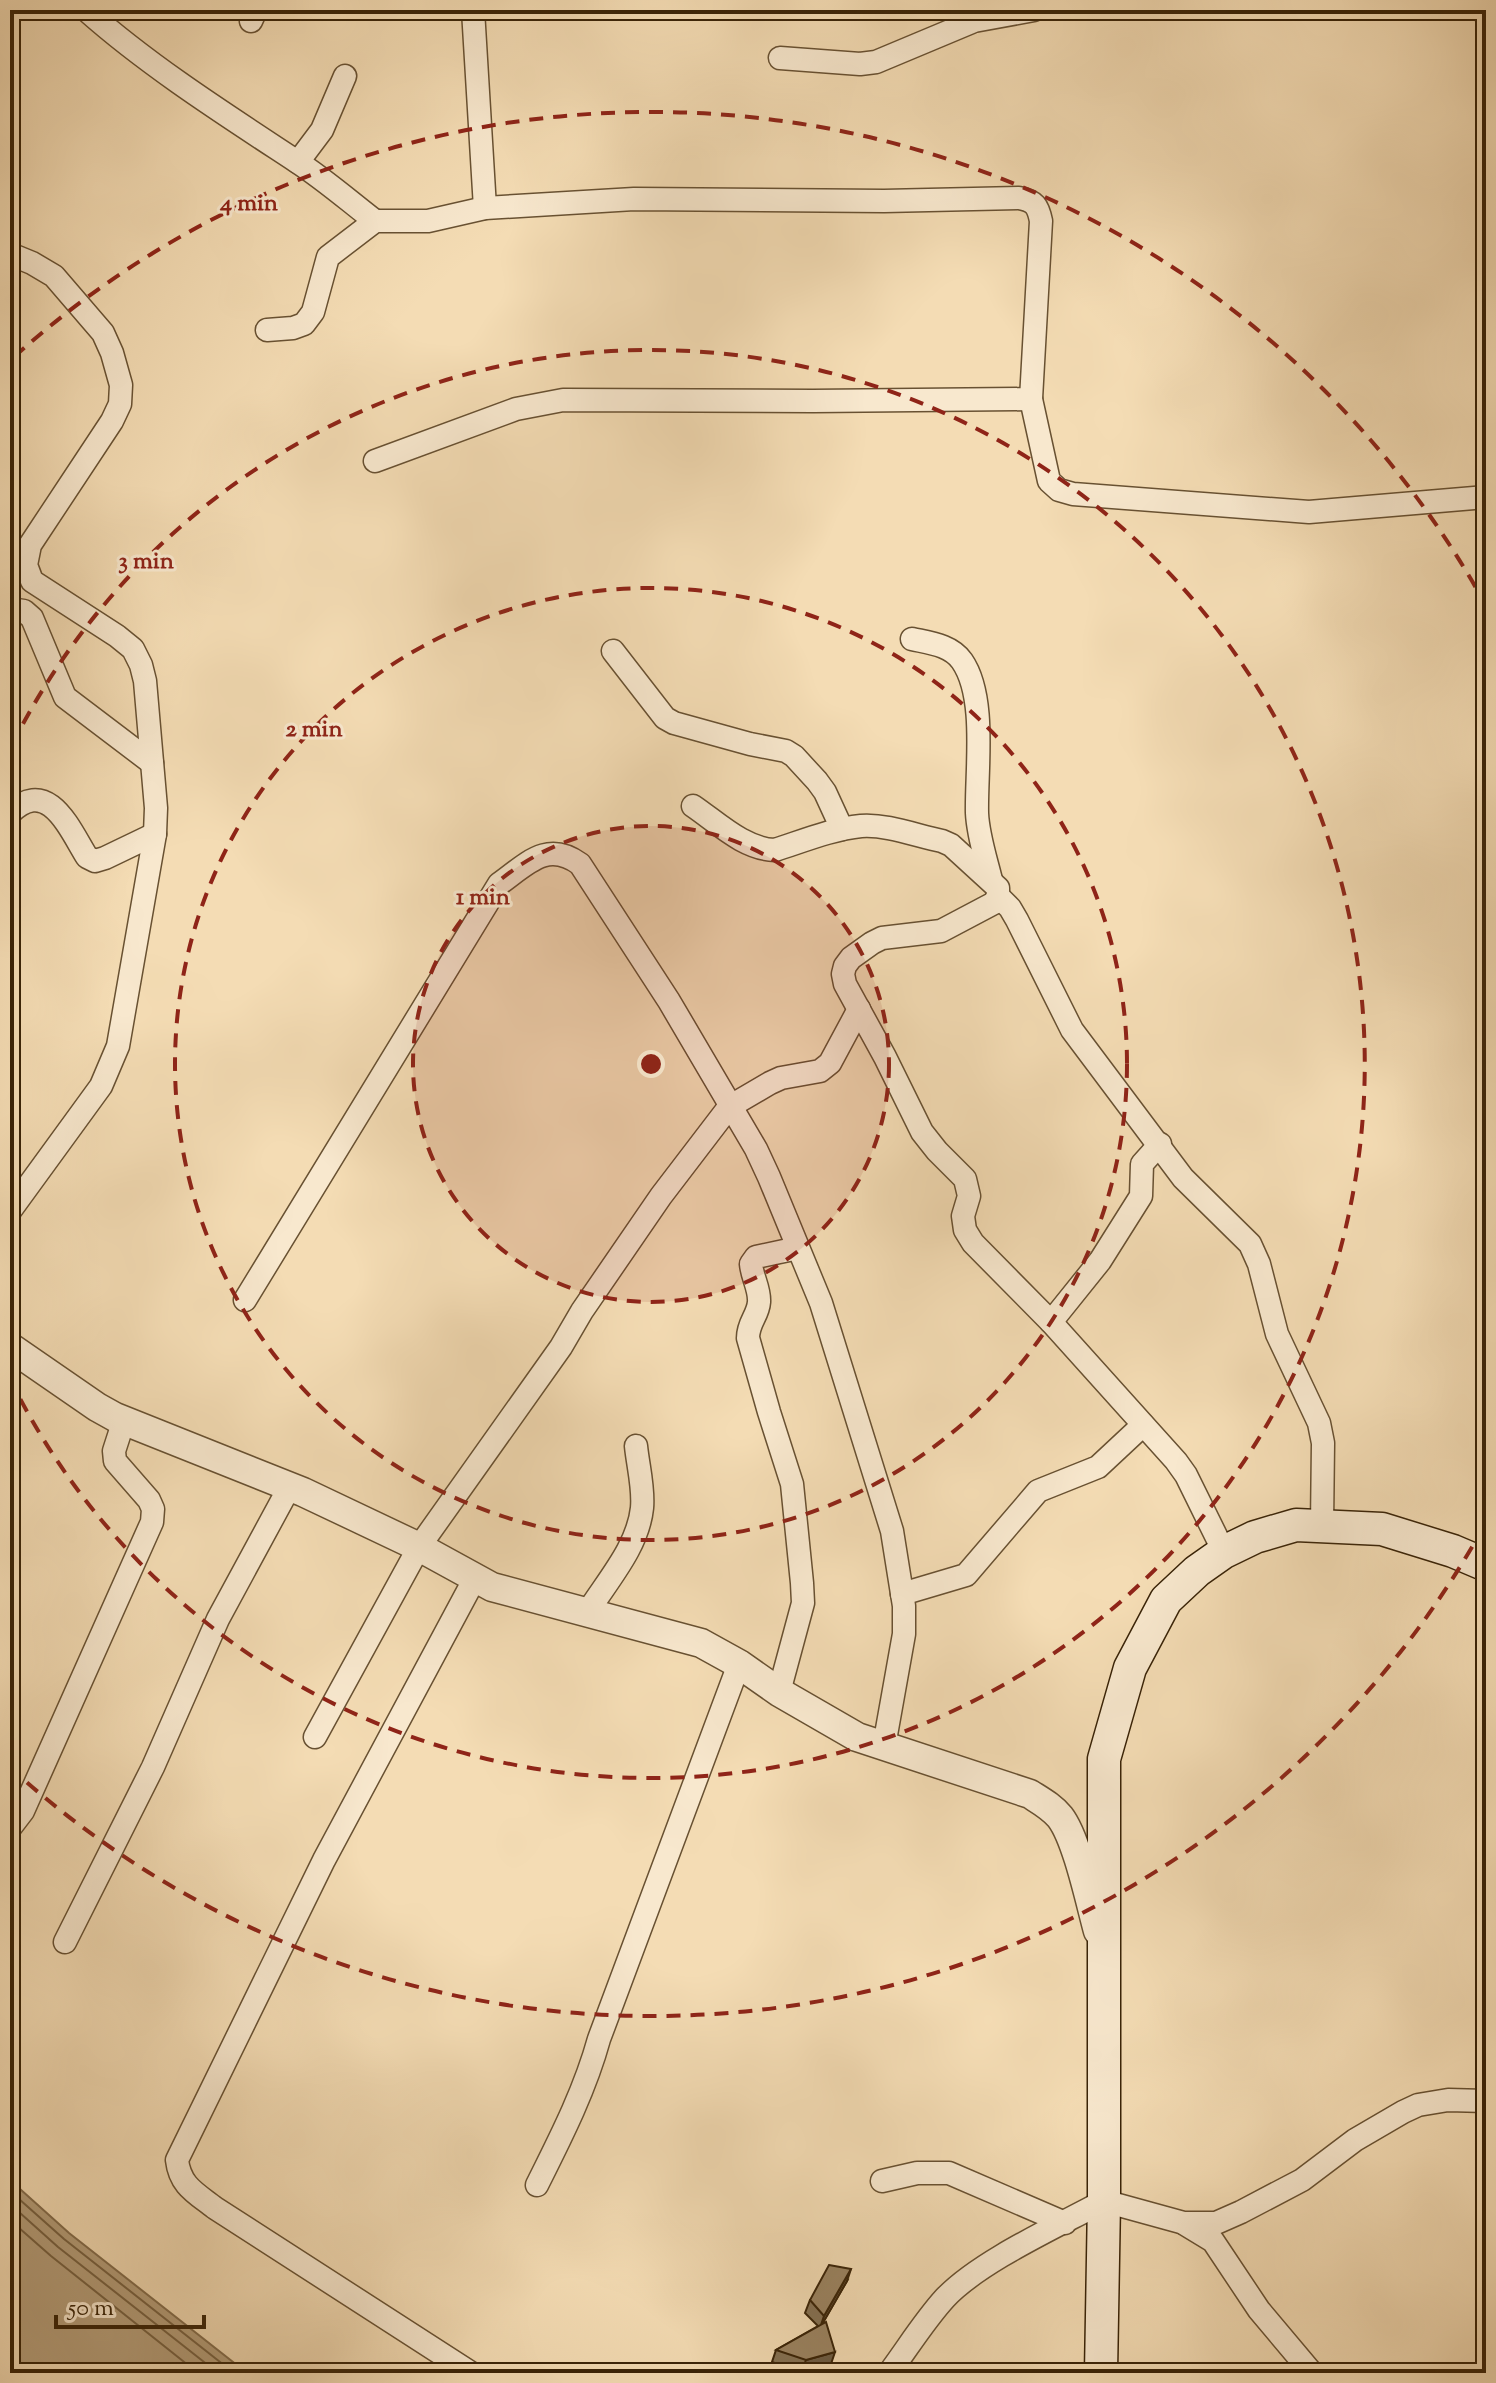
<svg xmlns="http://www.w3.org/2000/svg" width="1496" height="2383" viewBox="0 0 1496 2383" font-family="'Sorts Mill Goudy',serif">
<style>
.water{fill:#b49d79;stroke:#836c4b;stroke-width:2}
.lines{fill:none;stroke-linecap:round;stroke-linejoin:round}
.shore{stroke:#766040;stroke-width:2}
.minor-casing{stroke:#685132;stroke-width:25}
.tertiary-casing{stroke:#685132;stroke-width:31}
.secondary-casing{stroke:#392307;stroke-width:35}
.minor{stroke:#f8e8ce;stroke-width:22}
.tertiary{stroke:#f8e8ce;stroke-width:28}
.secondary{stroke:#f8e8ce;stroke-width:32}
.wall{fill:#847153;stroke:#392307;stroke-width:2}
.shaded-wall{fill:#6c5c44;stroke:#392307;stroke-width:2}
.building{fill:#9a8361;stroke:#392307;stroke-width:2}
.ring{fill:none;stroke:#8f2418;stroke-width:4;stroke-dasharray:14 10}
.centre{fill:#8f2418;stroke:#f8e8ce;stroke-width:4}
.ring-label{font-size:24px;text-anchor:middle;font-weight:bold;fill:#8f2418;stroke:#f8e8ce;stroke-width:6;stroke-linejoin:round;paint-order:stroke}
</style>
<rect width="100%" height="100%" fill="#f4dcb4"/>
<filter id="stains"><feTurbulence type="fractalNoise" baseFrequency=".0025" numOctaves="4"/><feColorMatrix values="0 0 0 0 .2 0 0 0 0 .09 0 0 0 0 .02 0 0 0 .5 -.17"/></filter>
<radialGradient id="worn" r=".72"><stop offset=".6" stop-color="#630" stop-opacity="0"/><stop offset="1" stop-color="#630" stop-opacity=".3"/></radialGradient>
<polygon class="water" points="10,2180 69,2233 247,2373 20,2373 10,2365"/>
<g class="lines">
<g class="shore">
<polyline points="10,2191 64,2239 234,2373"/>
<polyline points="10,2204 58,2247 218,2373"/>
<polyline points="10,2220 51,2256 198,2373"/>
</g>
<defs>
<g id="minor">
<path d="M86 10C149 66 226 115 296 161 324 179 349 201 375 221"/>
<polyline points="473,10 485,208"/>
<polyline points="1480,10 1486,10"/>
<polyline points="251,21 256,10"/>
<polyline points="780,58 860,64 876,62 974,21 1034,10"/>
<polyline points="298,162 322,130 345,76"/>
<polyline points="10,254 32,263 54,276 103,333 112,353 121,385 120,404 112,421 30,545 26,565 32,581 117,636 133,649 141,665 145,681 156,808 155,834 118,1046 101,1086 10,1211"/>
<path d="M267 330 293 328 304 324 313 312 328 257 375 221H428L485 208 634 199 884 201 1019 198C1035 201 1038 206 1041 221L1031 399 813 401 563 400 516 409 375 461"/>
<polyline points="1031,399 1049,481 1059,490 1073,494 1309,512 1486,497"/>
<polyline points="10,609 24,611 32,618 65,697 152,763"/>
<path d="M912 639C930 643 951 645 962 661 987 697 976 770 977 813 978 836 986 859 991 880"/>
<polyline points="613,651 665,718 674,723 750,744 786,751 794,756 817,781 825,792 842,829"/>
<path d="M693 806C718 823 744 849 775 850 803 841 832 829 861 826 887 824 917 836 942 841L951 845 998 888V896L994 903 941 931 882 938 872 943 851 958 845 966 843 974 845 984 885 1057 922 1132 937 1151 965 1179 969 1196 963 1216 965 1230 973 1243 1051 1322 1176 1461 1186 1475 1224 1552"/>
<path d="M10 813C48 776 69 828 87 857L95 861 105 858 155 834"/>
<polyline points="998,896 1010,908 1017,920 1072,1030 1183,1178 1250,1244 1259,1264 1277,1334 1319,1423 1323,1443 1322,1525"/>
<path d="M245 1300 499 884C527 864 547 840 580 864L669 1001 756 1149 769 1177 821 1303 892 1531 904 1606V1634L884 1746"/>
<polyline points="1051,1322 1100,1261 1141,1196 1142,1164 1160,1144"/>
<polyline points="902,1594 966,1575 1038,1491 1098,1467 1143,1425"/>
<path d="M587 1613C607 1581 638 1547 642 1508 644 1488 638 1466 636 1446"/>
<path d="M779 1692 803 1603 802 1583 792 1484 769 1412 748 1338C748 1322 758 1316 759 1302 760 1289 752 1277 751 1264L756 1257 798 1248"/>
<polyline points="315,1737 419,1547 561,1347 582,1311 661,1196 729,1107 770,1083 781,1078 820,1071 830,1063 859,1009"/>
<polyline points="10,1828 23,1811 152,1522 153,1509 149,1500 115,1461 114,1451 124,1420"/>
<polyline points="65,1942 153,1767 218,1619 290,1486"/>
<polyline points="882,2181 917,2173 949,2173 1065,2223"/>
<path d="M537 2185C561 2137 585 2090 599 2039L739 1664"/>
<polyline points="1185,2224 1213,2241 1259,2310 1312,2373"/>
<path d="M471 2373 215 2208C196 2193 180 2186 177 2160L324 1860 475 1578"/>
<path d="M889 2373C907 2349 924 2321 945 2298 980 2261 1058 2226 1104 2201L1184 2223H1216L1241 2212 1302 2180 1355 2140 1403 2112 1418 2105 1448 2100 1486 2101"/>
</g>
<path id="tertiary" d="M10 1347 97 1407 115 1417 303 1492 419 1547 492 1587 701 1643 739 1664 779 1692 857 1737 1030 1794C1041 1801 1052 1807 1060 1817 1077 1839 1090 1902 1098 1931"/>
<polyline id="secondary" points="1101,2373 1104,2201 1104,1759 1130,1668 1166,1600 1197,1571 1224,1552 1255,1537 1296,1525 1382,1529 1453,1551 1486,1565"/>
</defs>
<use href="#minor" class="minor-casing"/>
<use href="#tertiary" class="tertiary-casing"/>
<use href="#secondary" class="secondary-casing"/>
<use href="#minor" class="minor"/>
<use href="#tertiary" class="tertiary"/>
<use href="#secondary" class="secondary"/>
</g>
<polygon class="wall" points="847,2281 822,2324 831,2364 801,2373 772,2362 776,2350 818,2326 805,2313 810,2300"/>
<g class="shaded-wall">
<polygon points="851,2269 847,2281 820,2328 824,2316"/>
<polygon points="835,2352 831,2364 801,2373 806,2360"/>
</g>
<g class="building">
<polygon points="829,2265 851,2269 824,2316 810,2300"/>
<polygon points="826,2322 835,2352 806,2360 776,2350"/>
</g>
<circle cx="651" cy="1064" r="238" fill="#8f2418" fill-opacity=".12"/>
<g class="ring">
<circle cx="651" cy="1064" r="238"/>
<circle cx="651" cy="1064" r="476"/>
<path d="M12 745A714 714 0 1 1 12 1383"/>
<path d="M1484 1526A952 952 0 0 1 14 1771M14 357A952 952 0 0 1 1484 602"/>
</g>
<circle cx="651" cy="1064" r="12" class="centre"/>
<g class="ring-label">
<text x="249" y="210">4 min</text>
<text x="146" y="568">3 min</text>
<text x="314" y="736">2 min</text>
<text x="483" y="904">1 min</text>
</g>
<rect width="1496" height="2383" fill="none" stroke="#f4dcb4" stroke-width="40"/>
<rect x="12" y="12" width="1472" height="2359" fill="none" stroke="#392307" stroke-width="4"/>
<rect x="20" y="20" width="1456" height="2343" fill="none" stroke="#392307" stroke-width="2"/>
<path d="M56 2315v12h148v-12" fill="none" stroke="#392307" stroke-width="4"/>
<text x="68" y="2315" font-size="24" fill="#392307" stroke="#f8e8ce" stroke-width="6" paint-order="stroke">50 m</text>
<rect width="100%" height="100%" filter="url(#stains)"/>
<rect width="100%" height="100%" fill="url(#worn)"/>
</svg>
